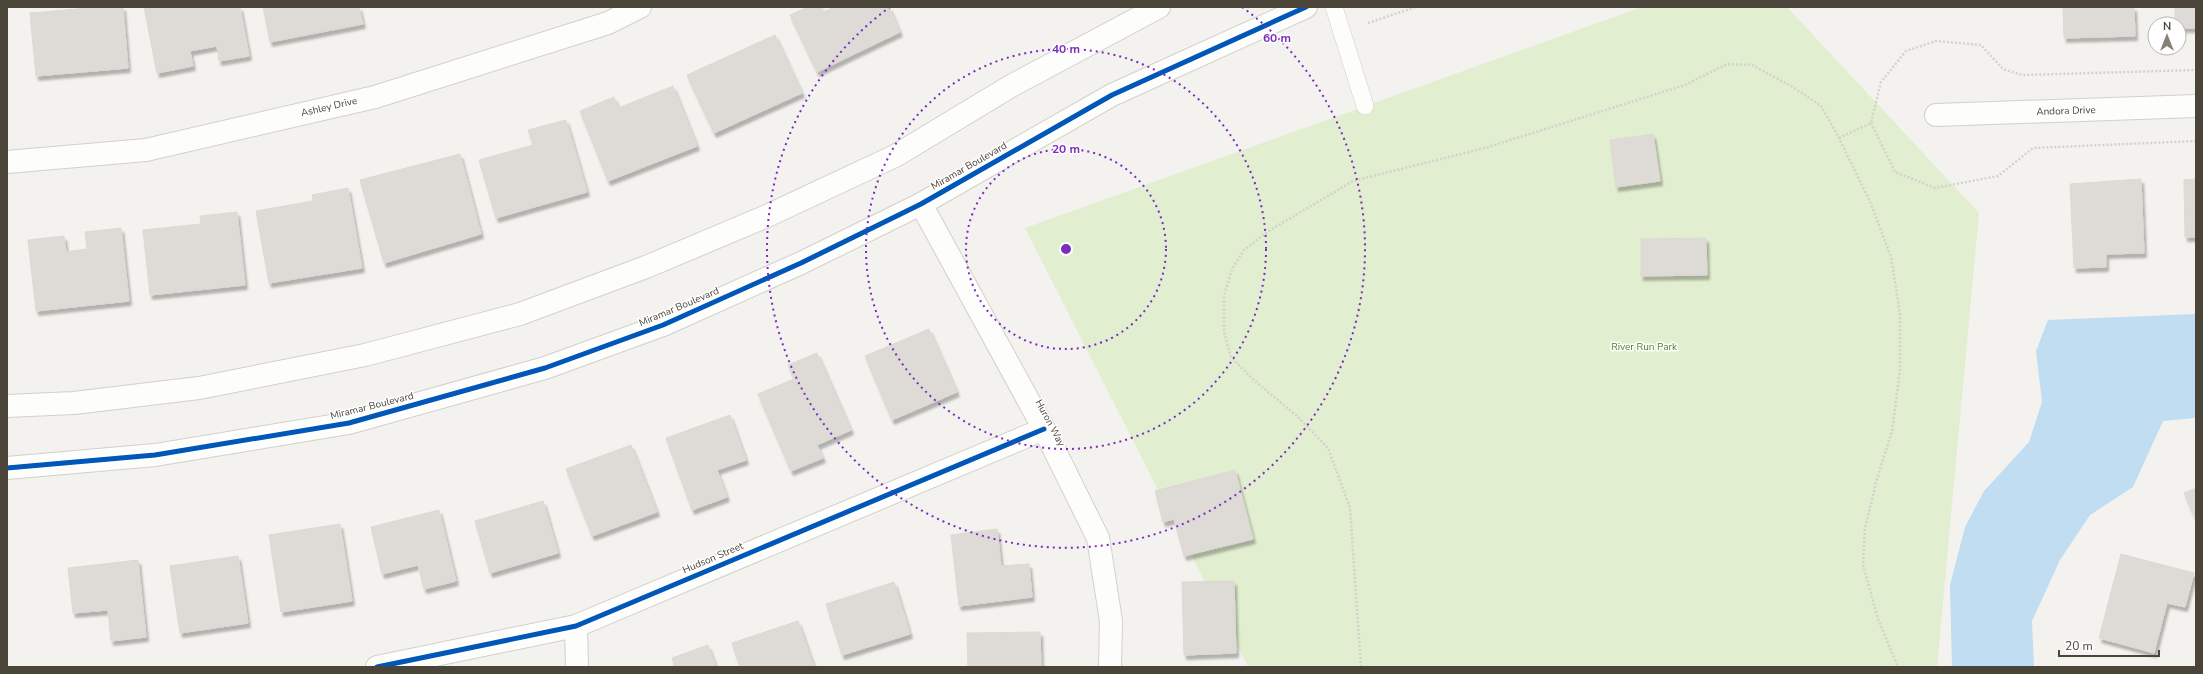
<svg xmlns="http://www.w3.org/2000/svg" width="2203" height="674" viewBox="0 0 2203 674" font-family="'Nunito Sans',sans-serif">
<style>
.green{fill:#e1eecf}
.water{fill:#c0ddf1}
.building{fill:#dedbd6;stroke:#dcd9d4;filter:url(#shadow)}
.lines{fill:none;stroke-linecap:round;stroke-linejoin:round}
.service-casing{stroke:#d2d0cb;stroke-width:18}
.minor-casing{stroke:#d2d0cb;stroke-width:24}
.tertiary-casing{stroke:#d2d0cb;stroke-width:24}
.path{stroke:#d3d2cc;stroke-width:2.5;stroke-dasharray:2 2;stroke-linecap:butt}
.service{stroke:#fdfdfc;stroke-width:17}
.minor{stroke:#fdfdfc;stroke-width:22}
.tertiary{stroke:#fdfdfc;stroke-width:22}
.cycleway-casing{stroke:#fff;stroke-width:8}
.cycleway{stroke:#0057b8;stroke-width:5}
.ring{fill:none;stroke:#7b2cbf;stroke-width:2;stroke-dasharray:2 4}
.labels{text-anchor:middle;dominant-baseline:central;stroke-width:3;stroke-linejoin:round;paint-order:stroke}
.street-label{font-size:10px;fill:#4b4439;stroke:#fff}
.park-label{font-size:10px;fill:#4a7f2a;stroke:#fff}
.centre{fill:#7b2cbf;stroke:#fff;stroke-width:2}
.ring-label{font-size:12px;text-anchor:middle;font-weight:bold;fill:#7b2cbf;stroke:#fff;stroke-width:3;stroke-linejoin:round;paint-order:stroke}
</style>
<defs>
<filter id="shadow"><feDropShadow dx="2.5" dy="4.5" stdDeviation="1" flood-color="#0004"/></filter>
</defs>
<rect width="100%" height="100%" fill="#f4f2ee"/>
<polygon class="green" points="1642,7 1787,7 1979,213 1937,667 1248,667 1025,228"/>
<polygon class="water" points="2196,314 2196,418 2163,421 2133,487 2090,515 2060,560 2032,621 2034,667 1952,667 1950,585 1965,527 1984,491 2029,442 2042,402 2036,351 2048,320"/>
<g class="building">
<polygon points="100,7 123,7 128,68 36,76 30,13"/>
<polygon points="144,7 240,7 249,56 219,61 217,46 190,51 193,66 157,73"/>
<polygon points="263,7 359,7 363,24 270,42"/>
<polygon points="808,7 822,7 824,12 834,7 889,7 900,32 817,72 790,15"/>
<polygon points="2063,7 2134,7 2135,36 2064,38"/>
<polygon points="2175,7 2196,7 2196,28 2179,28 2179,24 2175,24"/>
<polygon points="775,35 802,93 714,133 687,75"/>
<polygon points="673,86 697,146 608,181 580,111 614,97 618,108"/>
<polygon points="566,120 587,192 496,218 479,160 533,145 528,130"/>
<polygon points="1653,134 1660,181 1616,187 1610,140"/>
<polygon points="460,154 481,234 384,263 360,180"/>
<polygon points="2141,179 2144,253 2106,254 2106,267 2074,268 2070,184"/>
<polygon points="2196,179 2196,237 2185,237 2184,180"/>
<polygon points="348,188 362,268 269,283 256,211 313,201 312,195"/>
<polygon points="237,212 245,285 150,295 143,230 201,224 200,216"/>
<polygon points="121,228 129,301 36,311 28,240 64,236 66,252 87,249 85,232"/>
<polygon points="1706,238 1707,275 1641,276 1641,239"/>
<polygon points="929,329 957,392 892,420 865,356"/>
<polygon points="817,353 851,430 817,445 823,458 791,471 758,394 794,379 788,365"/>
<polygon points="730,415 746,460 717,470 727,497 692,510 666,438"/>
<polygon points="631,445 657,512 592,536 566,469"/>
<polygon points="1235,470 1253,539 1184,556 1174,519 1163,522 1155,491"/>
<polygon points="2196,488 2196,521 2184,493"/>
<polygon points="543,501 558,553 490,573 475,521"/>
<polygon points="439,510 456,581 424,589 418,565 382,574 371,527"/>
<polygon points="340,524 352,601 281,612 269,535"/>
<polygon points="997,529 1001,566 1029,564 1032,597 959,606 951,535"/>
<polygon points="2121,554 2194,573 2185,607 2167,603 2154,653 2099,638"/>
<polygon points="238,556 248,623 180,633 170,566"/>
<polygon points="138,560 146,637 111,641 108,610 73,613 68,568"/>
<polygon points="1234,581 1236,653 1184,655 1182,582"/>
<polygon points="894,582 910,634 842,655 826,604"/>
<polygon points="798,621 814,667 740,667 732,643"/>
<polygon points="1040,632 1041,667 968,667 967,633"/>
<polygon points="708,645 716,667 675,667 672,658"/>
</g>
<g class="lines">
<defs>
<polyline id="service" points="1334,7 1365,106"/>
<g id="minor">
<polyline points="1936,115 2196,106"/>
<polyline points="7,162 146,150 375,97 608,23 640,7"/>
<polyline points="921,204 1044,429 1098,538 1111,621 1110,667"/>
<polyline points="576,626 577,667"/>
<polyline points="377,667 576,626 1044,429"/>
</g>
<g id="tertiary">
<polyline points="7,406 74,403 199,388 365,355 520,314 646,267 767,216 895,156 1011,86 1159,7"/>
<polyline points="7,468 155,455 349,423 545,368 663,325 801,263 921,204 1112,95 1306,7"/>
</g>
</defs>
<use href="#service" class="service-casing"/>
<use href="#minor" class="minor-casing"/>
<use href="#tertiary" class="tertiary-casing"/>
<g class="path">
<polyline points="1368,23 1416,7"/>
<polyline points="1871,123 1895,172 1935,188 1998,176 2033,148 2196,141"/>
<polyline points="1839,138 1871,123 1881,82 1906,51 1936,41 1981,45 2003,69 2022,75 2196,70"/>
<polyline points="1361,667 1350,508 1328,448 1297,416 1255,381 1231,357 1224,332 1224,296 1232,269 1244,250 1267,232 1353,181 1485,148 1685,85 1727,64 1752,65 1793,87 1821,106 1839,138 1871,204 1891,257 1900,314 1900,370 1892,431 1877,479 1865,528 1863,565 1878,619 1898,667"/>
</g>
<use href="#service" class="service"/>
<use href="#minor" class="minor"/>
<use href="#tertiary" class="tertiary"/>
<defs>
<g id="cycleway">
<polyline points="7,468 155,455 349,423 545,368 663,325 801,263 921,204 1112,95 1306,7"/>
<polyline points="377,667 576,626 1044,429"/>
</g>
</defs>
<use href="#cycleway" class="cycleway-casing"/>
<use href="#cycleway" class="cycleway"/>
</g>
<g class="ring">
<circle cx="1066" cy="249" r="100"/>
<circle cx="1066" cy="249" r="200"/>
<path d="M1242 7A299 299 0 1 1 890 7"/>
</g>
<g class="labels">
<g class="street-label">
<text transform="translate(329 107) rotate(-13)">Ashley Drive</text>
<text transform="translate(2066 111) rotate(-2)">Andora Drive</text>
<text transform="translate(969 166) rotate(-30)">Miramar Boulevard</text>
<text transform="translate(679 307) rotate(-23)">Miramar Boulevard</text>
<text transform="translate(372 406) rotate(-14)">Miramar Boulevard</text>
<text transform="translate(1050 423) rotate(62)">Huron Way</text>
<text transform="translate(713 558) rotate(-23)">Hudson Street</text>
</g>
<g class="park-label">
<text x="1644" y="347">River Run Park</text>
</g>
</g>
<circle cx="1066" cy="249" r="6" class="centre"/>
<g class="ring-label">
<text x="1277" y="42">60 m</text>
<text x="1066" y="53">40 m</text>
<text x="1066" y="153">20 m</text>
</g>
<rect width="2203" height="674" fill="none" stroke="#4b4439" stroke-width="16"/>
<g transform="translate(2167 36)"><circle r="19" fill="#ffffff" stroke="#b7b4b0"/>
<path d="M0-3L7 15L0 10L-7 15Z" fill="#868178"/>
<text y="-6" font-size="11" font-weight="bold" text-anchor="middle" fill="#4b4439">N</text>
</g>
<path d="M2059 650v6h100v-6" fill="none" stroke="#4b4439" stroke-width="2"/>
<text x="2065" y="650" font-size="12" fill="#4b4439" stroke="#ffffff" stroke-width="3" paint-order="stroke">20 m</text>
</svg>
